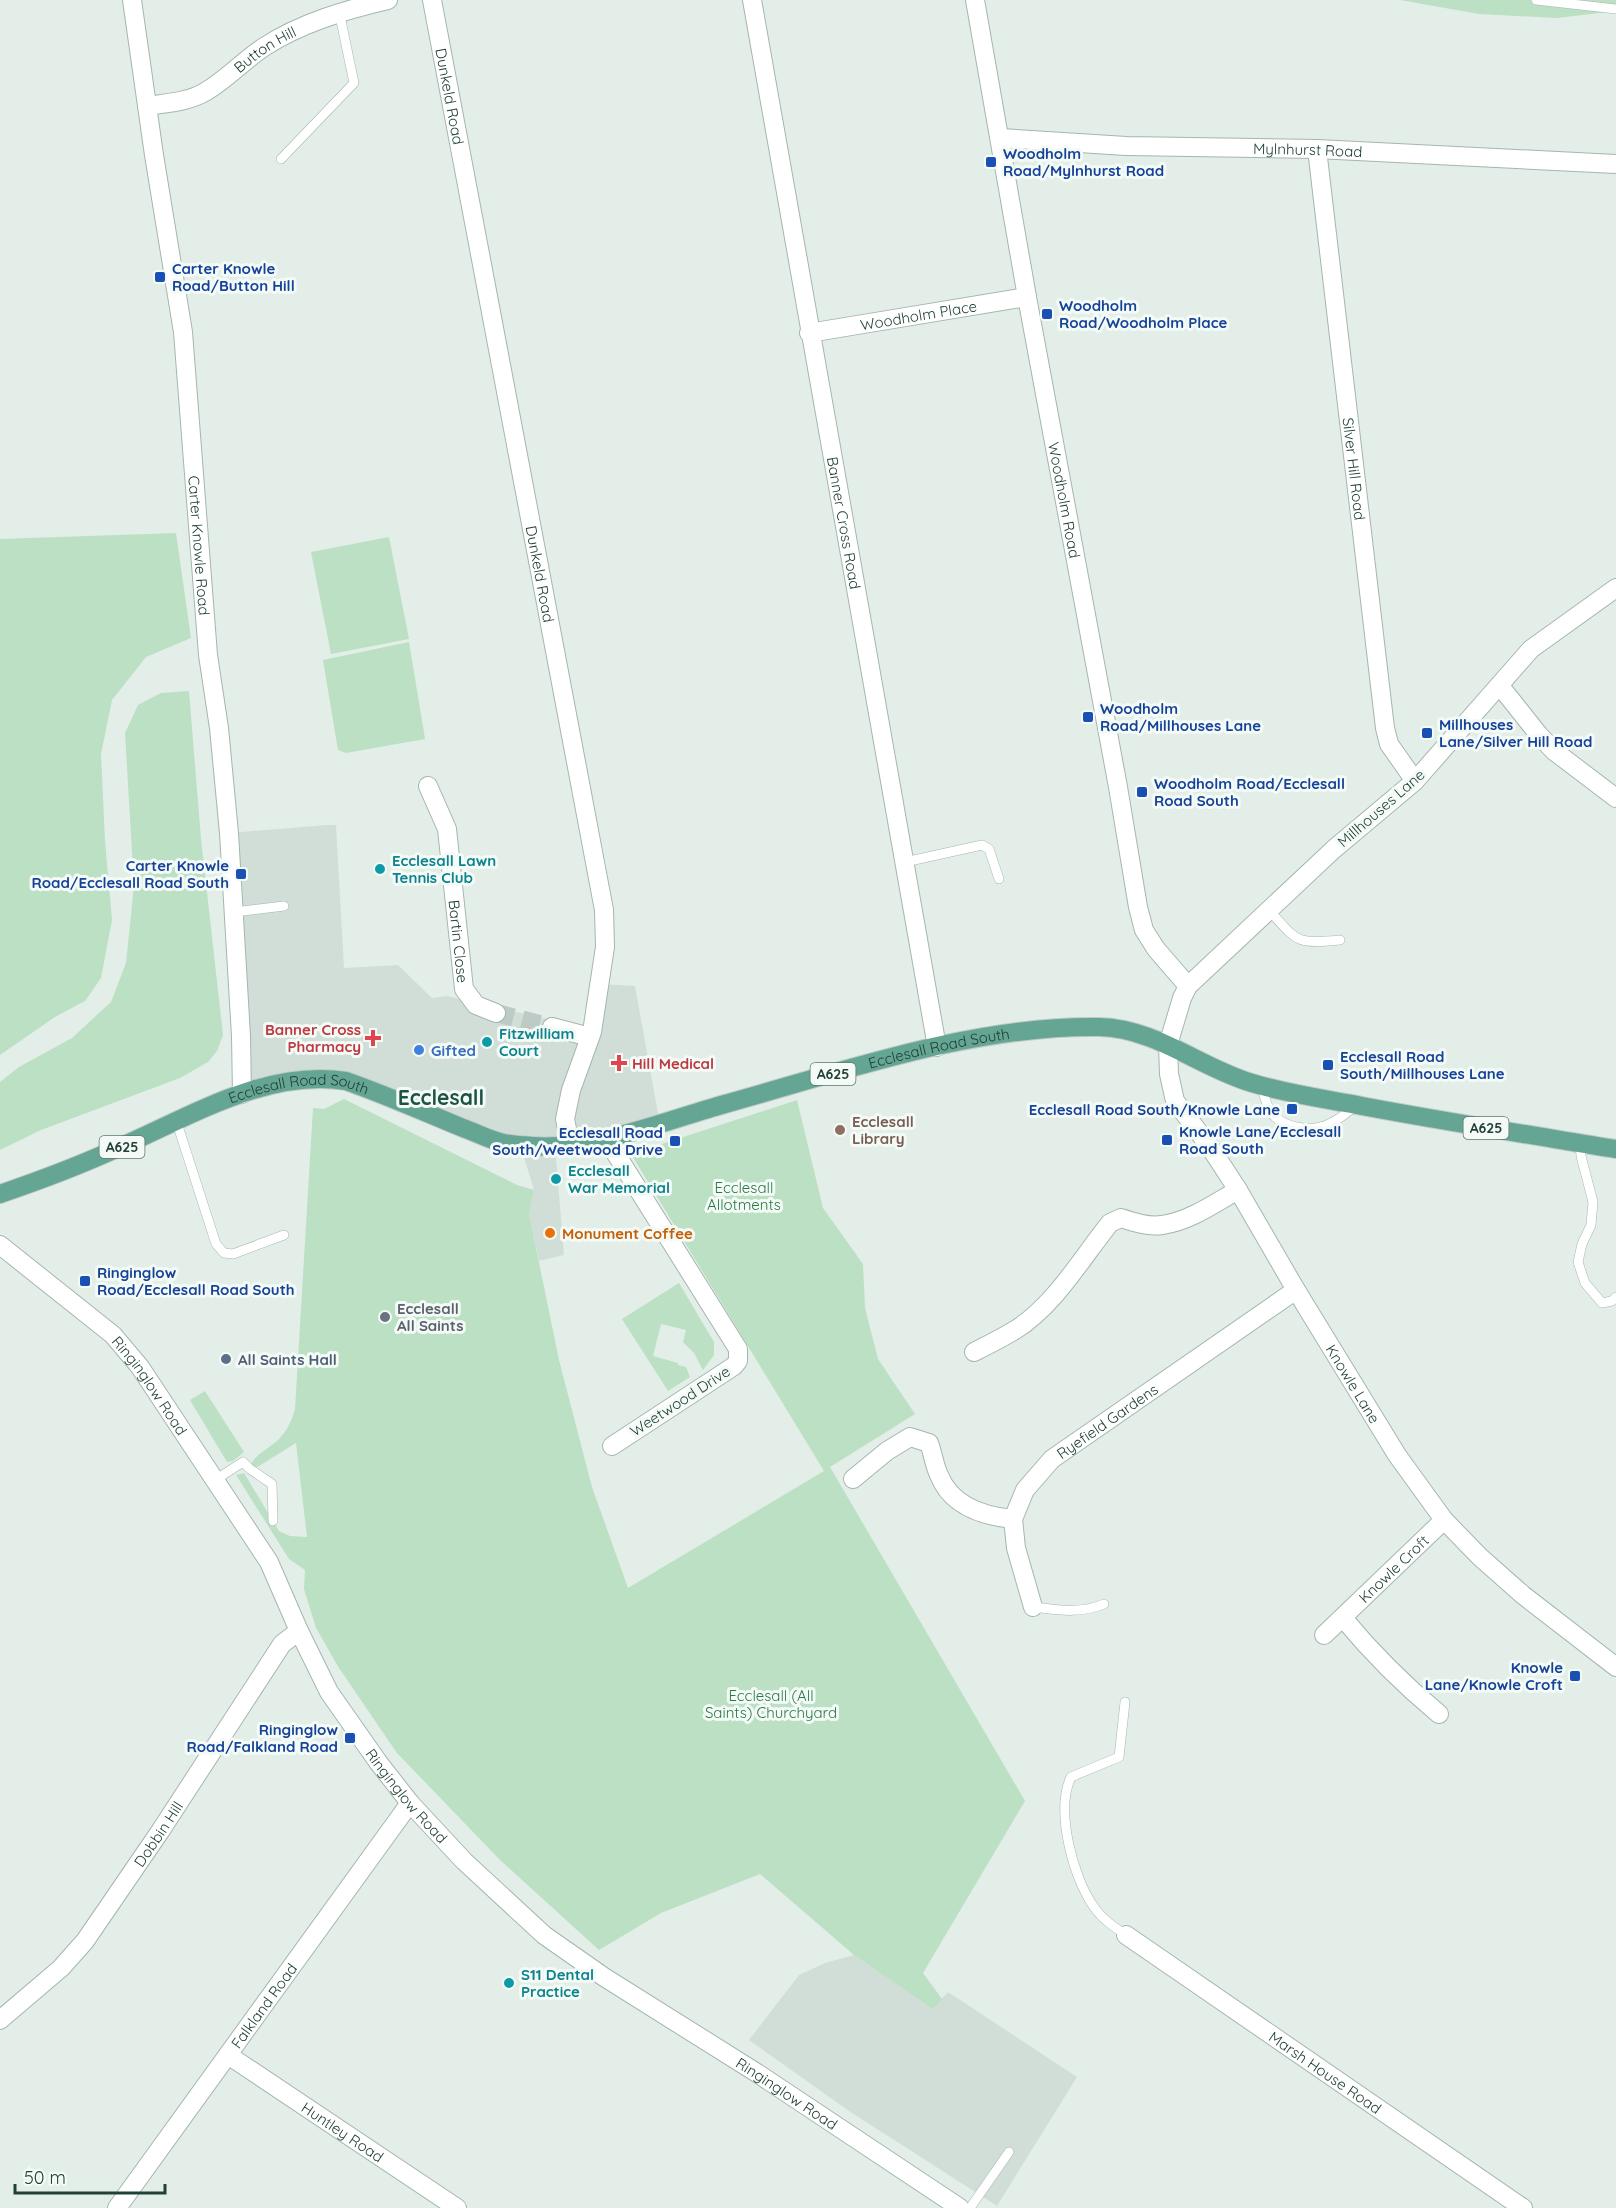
<svg xmlns="http://www.w3.org/2000/svg" width="1616" height="2208" viewBox="0 0 1616 2208" font-family="Quicksand,sans-serif">
<style>
.built{fill:#d1ded7}
.green{fill:#bbe0c4}
.lines{fill:none;stroke-linecap:round;stroke-linejoin:round}
.minor-tunnel{stroke:#bccbc5;stroke-width:18;stroke-dasharray:18 9;stroke-linecap:butt}
.service-casing{stroke:#a5b6af;stroke-width:10}
.minor-casing{stroke:#a5b6af;stroke-width:20}
.tertiary-casing{stroke:#a5b6af;stroke-width:20}
.primary-casing{stroke:#c1cac7;stroke-width:20}
.service{stroke:#fff;stroke-width:9}
.minor{stroke:#fff;stroke-width:18}
.tertiary{stroke:#fff;stroke-width:18}
.primary{stroke:#65a593;stroke-width:18}
.transit-dot{fill:#1a4fb4;stroke:#f4faf6;stroke-width:2}
.culture-dot{fill:#0f9aa8;stroke:#f4faf6;stroke-width:2}
.health-dot{fill:#e0444e;stroke:#f4faf6;stroke-width:2}
.shop-dot{fill:#3f7fe0;stroke:#f4faf6;stroke-width:2}
.education-dot{fill:#8d6e63;stroke:#f4faf6;stroke-width:2}
.food-dot{fill:#e8710a;stroke:#f4faf6;stroke-width:2}
.worship-dot{fill:#6b7280;stroke:#f4faf6;stroke-width:2}
.service-dot{fill:#5c6f8a;stroke:#f4faf6;stroke-width:2}
.labels{text-anchor:middle;dominant-baseline:central;stroke-width:6;stroke-linejoin:round;paint-order:stroke}
.shield{fill:#f4faf6;stroke:#607870;stroke-width:1.5}
.shield-label{font-size:14px;font-weight:bold;fill:#214037}
.street-label{font-size:15px;fill:#214037;stroke:#f4faf6}
.transit-label{font-size:15px;font-weight:bold;fill:#164399;stroke:#f4faf6;text-anchor:start}
.culture-label{font-size:15px;font-weight:bold;fill:#0d838f;stroke:#f4faf6;text-anchor:start}
.health-label{font-size:15px;font-weight:bold;fill:#be3a42;stroke:#f4faf6;text-anchor:end}
.shop-label{font-size:15px;font-weight:bold;fill:#366cbe;stroke:#f4faf6;text-anchor:start}
.education-label{font-size:15px;font-weight:bold;fill:#785e54;stroke:#f4faf6;text-anchor:start}
.park-label{font-size:15px;fill:#297946;stroke:#f4faf6}
.food-label{font-size:15px;font-weight:bold;fill:#c56008;stroke:#f4faf6;text-anchor:start}
.worship-label{font-size:15px;font-weight:bold;fill:#5b616d;stroke:#f4faf6;text-anchor:start}
.service-label{font-size:15px;font-weight:bold;fill:#4e5e75;stroke:#f4faf6;text-anchor:start}
.district-label{font-size:21px;font-weight:bold;fill:#1c5344;stroke:#f4faf6}
</style>
<rect width="100%" height="100%" fill="#e3eee8"/>
<g class="built">
<polygon points="326,825 336,825 344,968 398,965 432,998 447,996 590,1029 602,984 635,986 660,1124 555,1145 564,1255 539,1261 529,1214 534,1190 520,1144 346,1081 242,1094 229,833"/>
<polygon points="854,1955 933,2008 948,1992 1077,2077 997,2206 849,2111 749,2040 799,1975 825,1963"/>
</g>
<g class="green">
<polygon points="1400,0 1616,0 1616,11 1557,18 1479,14"/>
<polygon points="176,533 191,638 146,657 112,700 101,754 105,841 112,920 101,978 85,1001 55,1017 0,1055 0,539"/>
<polygon points="389,537 409,639 331,654 311,552"/>
<polygon points="409,642 425,739 346,753 338,750 323,660"/>
<polygon points="189,691 201,839 223,1035 217,1051 208,1062 180,1078 41,1130 0,1150 0,1082 19,1067 72,1038 111,1002 126,963 134,886 125,733 138,705 161,693"/>
<path d="M344 1099 517 1185 534 1190 529 1214 559 1360 592 1487 628 1588 824 1471 631 1154 797 1100 823 1208 863 1264 865 1308 878 1359 915 1414 830 1467 1025 1801 923 1973 942 1999 933 2009 854 1955 760 1874 661 1913 599 1950 500 1860 397 1753 339 1668 316 1628 304 1589 305 1570 289 1559 236 1475 244 1473 279 1531 290 1536 307 1537 296 1443 259 1466 254 1468 251 1464C257 1453 270 1448 279 1439 287 1431 292 1420 295 1409L313 1108 324 1109Z"/>
<polygon points="679,1283 714,1342 714,1355 703,1370 694,1353 683,1342 686,1330 661,1324 653,1356 678,1363 678,1365 686,1367 690,1377 668,1391 622,1319"/>
<polygon points="205,1391 244,1452 233,1461 227,1462 190,1400"/>
</g>
<g class="lines">
<polyline class="minor-tunnel" points="496,1013 552,1027"/>
<defs>
<g id="service">
<polyline points="1536,0 1616,9"/>
<polyline points="281,159 354,83 339,11"/>
<polyline points="905,862 982,845 989,849 999,879"/>
<path d="M1268 909C1298 942 1294 944 1340 940"/>
<polyline points="234,912 284,906"/>
<path d="M1262 1086C1264 1095 1267 1110 1275 1117 1285 1126 1306 1131 1320 1127 1334 1124 1346 1114 1356 1105"/>
<polyline points="176,1120 216,1244 224,1253 233,1254 284,1235"/>
<polyline points="1580,1143 1581,1156 1593,1202 1591,1225 1582,1244 1578,1262 1585,1283 1602,1303 1612,1301 1616,1297"/>
<polyline points="215,1480 243,1462 250,1469 272,1484 273,1521"/>
<path d="M1033 1607C1058 1610 1080 1614 1104 1604"/>
<path d="M1125 1702 1119 1757 1071 1777C1055 1810 1073 1878 1094 1907 1102 1919 1114 1927 1126 1935"/>
<polyline points="970,2208 1009,2152"/>
</g>
<g id="minor">
<path id="s1" d="M432 0 604 910 605 947 592 1032 571 1090 565 1119 570 1144"/>
<path id="s2" d="M752 0 937 1047"/>
<path id="s3" d="M975 0 1027 297 1118 787 1138 907 1144 930 1156 949 1188 986"/>
<path id="s4" d="M147 106C166 103 188 102 205 92 226 80 243 61 264 47 301 23 345 10 388 0"/>
<path id="s5" d="M1000 138 1126 146 1317 149 1616 164"/>
<path id="s6" d="M1317 149 1385 728 1389 744 1415 781"/>
<path id="s7" d="M809 333 1027 297"/>
<polyline points="1500,686 1539,735 1554,751 1616,798"/>
<path id="s8" d="M428 786 447 829 464 989 476 1005 496 1013"/>
<polyline points="552,1027 590,1037"/>
<polyline points="606,1138 738,1349 738,1361 734,1366 612,1446"/>
<path d="M974 1352C988 1345 1002 1338 1015 1330 1054 1306 1081 1259 1110 1223L1121 1218C1133 1222 1148 1227 1162 1225 1190 1221 1215 1203 1238 1190"/>
<path d="M853 1479 887 1451 910 1437 929 1443C933 1453 934 1465 939 1475 951 1506 982 1516 1013 1519"/>
<path id="s9" d="M1033 1607 1016 1548 1013 1519 1025 1490 1052 1459 1296 1290"/>
<path d="M1343 1618C1372 1653 1404 1685 1439 1714"/>
<path id="s10" d="M1324 1635 1444 1520"/>
<path id="s11" d="M1126 1935 1523 2208"/>
<path id="s12" d="M0 2020 61 1968 85 1941 161 1830 282 1644 299 1631"/>
<path id="s13" d="M228 2055 457 2208"/>
<path id="s14" d="M117 2208 410 1803"/>
</g>
<g id="tertiary">
<path id="s15" d="M132 0 154 155 183 332 208 655 219 728 229 833 241 1036 242 1094"/>
<path id="s16" d="M1616 588 1531 649 1415 781 1334 849 1188 986 1182 998 1168 1045 1169 1074 1175 1101 1210 1147 1238 1190 1296 1290 1397 1455 1444 1520 1480 1557 1523 1595 1616 1667"/>
<path id="s17" d="M0 1245 113 1335 140 1367 269 1562 299 1631 329 1692 378 1762 410 1803 464 1861 544 1935 604 1977 757 2073 960 2208"/>
</g>
<g id="primary">
<path id="s18" d="M0 1194C41 1180 81 1165 120 1147 189 1117 268 1068 346 1081 386 1095 424 1112 463 1128 475 1132 487 1139 500 1142 510 1145 522 1145 532 1146 592 1151 667 1120 725 1104 844 1071 974 1025 1099 1027 1156 1028 1200 1068 1252 1083 1288 1094 1326 1099 1362 1106 1447 1122 1531 1135 1616 1149"/>
</g>
</defs>
<use href="#service" class="service-casing"/>
<use href="#minor" class="minor-casing"/>
<use href="#tertiary" class="tertiary-casing"/>
<use href="#primary" class="primary-casing"/>
<use href="#service" class="service"/>
<use href="#minor" class="minor"/>
<use href="#tertiary" class="tertiary"/>
<use href="#primary" class="primary"/>
</g>
<g class="transit-dot">
<rect x="985" y="156" width="12" height="12" rx="3"/>
<rect x="154" y="271" width="12" height="12" rx="3"/>
<rect x="1041" y="308" width="12" height="12" rx="3"/>
<rect x="1082" y="711" width="12" height="12" rx="3"/>
<rect x="1421" y="727" width="12" height="12" rx="3"/>
<rect x="1136" y="786" width="12" height="12" rx="3"/>
<rect x="235" y="868" width="12" height="12" rx="3"/>
<rect x="1322" y="1059" width="12" height="12" rx="3"/>
<rect x="1286" y="1103" width="12" height="12" rx="3"/>
<rect x="1161" y="1134" width="12" height="12" rx="3"/>
<rect x="669" y="1135" width="12" height="12" rx="3"/>
<rect x="79" y="1275" width="12" height="12" rx="3"/>
<rect x="1569" y="1670" width="12" height="12" rx="3"/>
<rect x="344" y="1732" width="12" height="12" rx="3"/>
</g>
<g class="culture-dot">
<circle cx="380" cy="869" r="6"/>
<circle cx="487" cy="1042" r="6"/>
<circle cx="556" cy="1179" r="6"/>
<circle cx="509" cy="1983" r="6"/>
</g>
<g class="health-dot">
<path d="M370 1029h6v6h6v6h-6v6h-6v-6h-6v-6h6z"/>
<path d="M616 1054h6v6h6v6h-6v6h-6v-6h-6v-6h6z"/>
</g>
<circle class="shop-dot" cx="419" cy="1050" r="6"/>
<circle class="education-dot" cx="840" cy="1130" r="6"/>
<circle class="food-dot" cx="550" cy="1233" r="6"/>
<circle class="worship-dot" cx="385" cy="1317" r="6"/>
<circle class="service-dot" cx="226" cy="1359" r="6"/>
<g class="labels">
<g class="shield">
<rect x="810.5" y="1063" width="45" height="22" rx="4.5"/>
<rect x="1463.5" y="1117" width="45" height="22" rx="4.5"/>
<rect x="99.5" y="1136" width="45" height="22" rx="4.5"/>
</g>
<g class="shield-label">
<text x="833" y="1074">A625</text>
<text x="1486" y="1128">A625</text>
<text x="122" y="1147">A625</text>
</g>
<g class="street-label">
<text stroke="none"><textPath href="#s4" startOffset="134">Button Hill</textPath></text>
<text stroke="none"><textPath href="#s1" startOffset="98">Dunkeld Road</textPath></text>
<text stroke="none"><textPath href="#s5" startOffset="308">Mylnhurst Road</textPath></text>
<text stroke="none"><textPath href="#s7" startOffset="111">Woodholm Place</textPath></text>
<text stroke="none"><textPath href="#s6" startOffset="322">Silver Hill Road</textPath></text>
<text stroke="none"><textPath href="#s3" startOffset="508">Woodholm Road</textPath></text>
<text stroke="none"><textPath href="#s2" startOffset="531">Banner Cross Road</textPath></text>
<text stroke="none"><textPath href="#s15" startOffset="550">Carter Knowle Road</textPath></text>
<text stroke="none"><textPath href="#s1" startOffset="584">Dunkeld Road</textPath></text>
<text transform="translate(1381 808) rotate(-41)">Millhouses Lane</text>
<text stroke="none"><textPath href="#s8" startOffset="160">Bartin Close</textPath></text>
<text stroke="none"><textPath href="#s18" startOffset="986">Ecclesall Road South</textPath></text>
<text stroke="none"><textPath href="#s18" startOffset="320">Ecclesall Road South</textPath></text>
<text stroke="none"><textPath href="#s16" startOffset="1040">Knowle Lane</textPath></text>
<text stroke="none"><textPath href="#s17" startOffset="207">Ringinglow Road</textPath></text>
<text transform="translate(680 1401) rotate(-33)">Weetwood Drive</text>
<text stroke="none"><textPath href="#s9" startOffset="230">Ryefield Gardens</textPath></text>
<text stroke="none"><textPath href="#s10" startOffset="96">Knowle Croft</textPath></text>
<text stroke="none"><textPath href="#s17" startOffset="693">Ringinglow Road</textPath></text>
<text stroke="none"><textPath href="#s12" startOffset="246">Dobbin Hill</textPath></text>
<text stroke="none"><textPath href="#s14" startOffset="250">Falkland Road</textPath></text>
<text stroke="none"><textPath href="#s11" startOffset="242">Marsh House Road</textPath></text>
<text stroke="none"><textPath href="#s17" startOffset="1179">Ringinglow Road</textPath></text>
<text stroke="none"><textPath href="#s13" startOffset="138">Huntley Road</textPath></text>
</g>
<g class="transit-label">
<text x="1003" y="153">Woodholm<tspan x="1003" dy="17">Road/Mylnhurst Road</tspan></text>
<text x="172" y="268">Carter Knowle<tspan x="172" dy="17">Road/Button Hill</tspan></text>
<text x="1059" y="305">Woodholm<tspan x="1059" dy="17">Road/Woodholm Place</tspan></text>
<text x="1100" y="708">Woodholm<tspan x="1100" dy="17">Road/Millhouses Lane</tspan></text>
<text x="1439" y="724">Millhouses<tspan x="1439" dy="17">Lane/Silver Hill Road</tspan></text>
<text x="1154" y="783">Woodholm Road/Ecclesall<tspan x="1154" dy="17">Road South</tspan></text>
<text x="229" y="865" text-anchor="end">Carter Knowle<tspan x="229" dy="17">Road/Ecclesall Road South</tspan></text>
<text x="1340" y="1056">Ecclesall Road<tspan x="1340" dy="17">South/Millhouses Lane</tspan></text>
<text x="1280" y="1109" text-anchor="end">Ecclesall Road South/Knowle Lane</text>
<text x="1179" y="1131">Knowle Lane/Ecclesall<tspan x="1179" dy="17">Road South</tspan></text>
<text x="663" y="1132" text-anchor="end">Ecclesall Road<tspan x="663" dy="17">South/Weetwood Drive</tspan></text>
<text x="97" y="1272">Ringinglow<tspan x="97" dy="17">Road/Ecclesall Road South</tspan></text>
<text x="1563" y="1667" text-anchor="end">Knowle<tspan x="1563" dy="17">Lane/Knowle Croft</tspan></text>
<text x="338" y="1729" text-anchor="end">Ringinglow<tspan x="338" dy="17">Road/Falkland Road</tspan></text>
</g>
<g class="culture-label">
<text x="392" y="860">Ecclesall Lawn<tspan x="392" dy="17">Tennis Club</tspan></text>
<text x="499" y="1033">Fitzwilliam<tspan x="499" dy="17">Court</tspan></text>
<text x="568" y="1170">Ecclesall<tspan x="568" dy="17">War Memorial</tspan></text>
<text x="521" y="1974">S11 Dental<tspan x="521" dy="17">Practice</tspan></text>
</g>
<g class="health-label">
<text x="361" y="1029">Banner Cross<tspan x="361" dy="17">Pharmacy</tspan></text>
<text x="632" y="1063" text-anchor="start">Hill Medical</text>
</g>
<g class="shop-label">
<text x="431" y="1050">Gifted</text>
</g>
<g class="education-label">
<text x="852" y="1121">Ecclesall<tspan x="852" dy="17">Library</tspan></text>
</g>
<g class="park-label">
<text x="744" y="1187">Ecclesall<tspan x="744" dy="17">Allotments</tspan></text>
<text x="771" y="1695">Ecclesall (All<tspan x="771" dy="17">Saints) Churchyard</tspan></text>
</g>
<g class="food-label">
<text x="562" y="1233">Monument Coffee</text>
</g>
<g class="worship-label">
<text x="397" y="1308">Ecclesall<tspan x="397" dy="17">All Saints</tspan></text>
</g>
<g class="service-label">
<text x="238" y="1359">All Saints Hall</text>
</g>
<g class="district-label">
<text x="441" y="1097">Ecclesall</text>
</g>
</g>
<path d="M15 2184v9h150v-9" fill="none" stroke="#214037" stroke-width="3"/>
<text x="24" y="2184" font-size="18" fill="#214037" stroke="#f4faf6" stroke-width="4.5" paint-order="stroke">50 m</text>
</svg>
